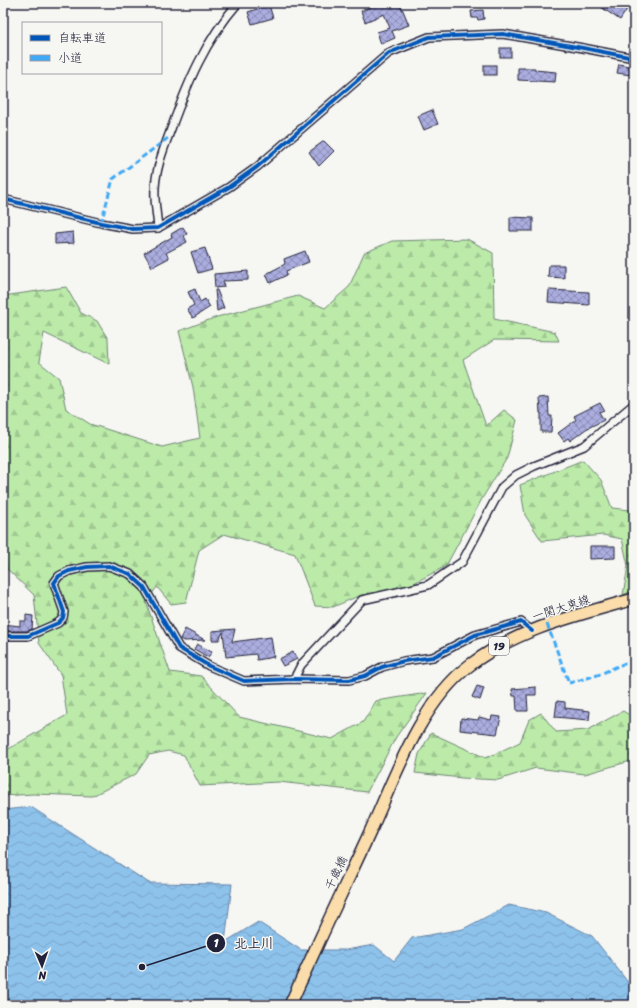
<svg xmlns="http://www.w3.org/2000/svg" width="637" height="1008" viewBox="0 0 637 1008" font-family="Sriracha,'Klee One',sans-serif">
<style>
.forest{fill:url(#forest-firs);stroke:#6e8672}
.water{fill:url(#water-waves);stroke:#6282a5}
.building{fill:url(#building-cross-hatch);stroke:#22223b}
.lines{fill:none;stroke-linecap:round;stroke-linejoin:round}
.minor-casing{stroke:#22223b;stroke-width:10}
.primary-casing{stroke:#22223b;stroke-width:14}
.minor{stroke:#f6f6f2;stroke-width:7}
.primary{stroke:#faddab;stroke-width:11}
.quiet{stroke:#3fa9f5;stroke-width:3;stroke-dasharray:6 3;stroke-linecap:butt}
.cycleway-casing{stroke:#f6f6f2;stroke-width:6}
.cycleway{stroke:#0057b8;stroke-width:4}
.labels{text-anchor:middle;dominant-baseline:central;stroke-width:3;stroke-linejoin:round;paint-order:stroke}
.shield{fill:#f6f6f2;stroke:#626272;stroke-width:1}
.shield-label{font-size:11px;font-weight:bold;fill:#22223b}
.street-label{font-size:12px;fill:#22223b;stroke:#f6f6f2}
.leader{fill:none;stroke:#22223b;stroke-width:1.5}
.callout-dot{fill:#22223b;stroke:#f6f6f2;stroke-width:1.5}
.mark-label{font-size:12px;text-anchor:middle;font-weight:bold;fill:#fff}
.callout-label{font-size:13px;text-anchor:middle;font-weight:bold;fill:#22223b;stroke:#f6f6f2;stroke-width:3;stroke-linejoin:round;paint-order:stroke}
</style>
<defs>
<pattern id="forest-firs" width="22" height="20" patternUnits="userSpaceOnUse"><rect width="22" height="20" fill="#bbeaa9"/><path d="M5 1l3.5 6h-7zM16 11l3.5 6h-7z" fill="#a0c892"/></pattern>
<pattern id="water-waves" width="16" height="10" patternUnits="userSpaceOnUse"><rect width="16" height="10" fill="#8dc2eb"/><path d="M0 5q4-4 8 0t8 0" fill="none" stroke="#79a6ca"/></pattern>
<pattern id="building-cross-hatch" width="8" height="8" patternUnits="userSpaceOnUse"><rect width="8" height="8" fill="#aaadde"/><path d="M0 0l8 8M0 8l8-8" fill="none" stroke="#8a8cb5"/></pattern>
</defs>
<rect width="100%" height="100%" fill="#f6f6f2"/>
<filter id="ink" filterUnits="userSpaceOnUse"><feTurbulence type="fractalNoise" baseFrequency=".025" numOctaves="2"/><feDisplacementMap in="SourceGraphic" scale="8" xChannelSelector="R" yChannelSelector="G"/><feConvolveMatrix kernelMatrix="1 2 1 2 8 2 1 2 1" color-interpolation-filters="sRGB"/></filter>
<g filter="url(#ink)">
<g class="forest">
<polygon points="467,239 493,253 494,319 555,332 559,341 494,340 463,360 486,426 504,410 517,420 507,458 483,497 446,566 401,590 361,595 333,607 315,606 295,554 224,534 199,550 186,602 171,604 157,587 146,602 170,672 201,676 239,717 332,739 363,722 376,701 427,693 396,737 367,792 279,782 200,786 184,755 168,751 149,755 136,774 92,796 33,794 3,796 3,750 10,748 67,715 61,675 39,643 34,595 3,565 3,317 4,315 3,296 66,287 81,313 97,321 108,339 109,364 44,333 39,362 59,378 66,409 90,424 162,447 200,438 193,387 179,331 217,317 298,296 325,308 349,287 364,253 392,241"/>
<polygon points="583,460 601,480 612,508 630,510 634,508 634,590 623,595 628,566 622,539 603,535 542,541 525,515 520,485"/>
<polygon points="623,711 634,718 634,760 585,774 536,768 498,780 462,778 415,773 419,754 431,733 486,758 520,742 529,720 541,713 556,732 588,730"/>
</g>
<polygon class="water" points="31,807 149,883 232,884 225,942 258,922 301,950 346,950 374,945 394,961 412,938 463,929 509,905 546,913 592,936 634,990 634,1005 3,1005 3,810"/>
<g class="building">
<polygon points="380,3 400,3 409,25 392,31 395,38 381,44 377,32 390,28 384,14 365,22 361,11"/>
<polygon points="595,3 625,3 629,6 620,20"/>
<polygon points="269,5 273,18 252,24 248,12"/>
<polygon points="483,10 484,19 478,20 477,18 472,18 471,11"/>
<rect x="500" y="48" width="11" height="9"/>
<polygon points="619,64 633,67 631,75 617,73"/>
<rect x="484" y="65" width="12" height="10"/>
<polygon points="518,68 535,68 535,70 556,72 555,82 518,80"/>
<polygon points="432,110 438,124 424,130 418,116"/>
<polygon points="324,141 334,151 319,166 309,152"/>
<polygon points="510,217 533,218 533,231 510,231"/>
<polygon points="183,227 187,234 184,236 187,242 166,253 169,258 152,267 144,253 172,237 171,234"/>
<polygon points="73,232 74,243 55,244 55,234"/>
<polygon points="205,248 212,269 198,273 191,252"/>
<polygon points="305,251 309,262 286,271 287,275 270,283 266,274 285,264 284,259"/>
<polygon points="549,265 564,265 564,278 548,277"/>
<polygon points="248,271 248,280 223,281 224,287 215,288 214,274"/>
<polygon points="195,289 200,302 205,299 210,307 193,318 187,309 194,305 188,292"/>
<polygon points="215,290 217,290 224,308 217,311"/>
<polygon points="549,290 589,292 589,305 548,302"/>
<polygon points="548,397 549,416 552,416 551,432 541,432 541,413 540,413 539,398"/>
<polygon points="600,403 604,410 599,412 604,420 586,429 570,441 568,438 564,441 558,433 576,420 574,416"/>
<polygon points="590,546 615,546 615,558 590,559"/>
<polygon points="26,615 33,616 32,629 27,631 3,631 3,624 20,626 20,621 26,621"/>
<polygon points="185,629 205,640 184,641 180,639"/>
<polygon points="235,629 232,642 271,637 274,657 257,660 256,654 226,657 223,632 219,640 212,640 212,631"/>
<polygon points="197,644 212,652 208,657 194,649"/>
<polygon points="293,652 297,659 283,666 279,659"/>
<polygon points="477,686 484,688 480,700 472,697"/>
<polygon points="536,687 536,695 527,695 528,711 517,711 516,696 513,696 512,689"/>
<polygon points="557,701 565,702 565,708 590,711 589,720 555,717"/>
<polygon points="492,716 501,717 497,734 460,730 461,718 478,720 479,717 491,720"/>
</g>
<g class="lines">
<defs>
<g id="minor">
<polyline points="3,199 101,223 133,229 158,228 229,187 257,167 389,53 429,37 503,34 583,48 634,58"/>
<path d="M158 228C157 215 154 201 155 188 156 168 164 148 171 129 188 82 205 41 238 3"/>
<polyline points="3,636 28,636 58,623 63,618 64,612 54,583 59,576 69,571 87,567 109,566 130,574 144,587 179,648 209,666 244,681 294,679 349,680 365,676 382,667 404,661 433,657 475,635 521,622 532,631"/>
<polyline points="294,679 301,665 362,600 428,585 462,562 502,487 516,475 534,466 584,446 634,404"/>
</g>
<path id="primary" d="M290 1005C316 947 343 890 370 832 395 777 420 703 470 665 517 629 578 615 634 599"/>
</defs>
<use href="#minor" class="minor-casing"/>
<use href="#primary" class="primary-casing"/>
<use href="#minor" class="minor"/>
<use href="#primary" class="primary"/>
<g class="quiet">
<polyline points="101,223 113,179 168,138"/>
<polyline points="547,624 569,683 598,675 634,659"/>
</g>
<defs>
<g id="cycleway">
<polyline points="3,199 101,223 133,229 158,228 229,187 257,167 389,53 429,37 503,34 583,48 634,58"/>
<polyline points="3,636 28,636 58,623 63,618 64,612 54,583 59,576 69,571 87,567 109,566 130,574 144,587 179,648 209,666 244,681 294,679 349,680 365,676 382,667 404,661 433,657 475,635 521,622 532,631"/>
</g>
</defs>
<use href="#cycleway" class="cycleway-casing"/>
<use href="#cycleway" class="cycleway"/>
</g>
</g>
<g class="labels">
<rect class="shield" x="489" y="637" width="20" height="18" rx="3"/>
<g class="shield-label">
<text x="499" y="646">19</text>
</g>
<g class="street-label">
<text transform="translate(561 608) rotate(-18)">一関大東線</text>
<text transform="translate(336 873) rotate(-65)">千歳橋</text>
</g>
</g>
<path class="leader" d="M142 967L216 943"/>
<g class="callout-dot">
<circle cx="142" cy="967" r="4"/>
<circle cx="216" cy="943" r="10"/>
</g>
<g class="mark-label">
<text x="216" y="947">1</text>
</g>
<g class="callout-label">
<text x="254" y="948">北上川</text>
</g>
<rect width="637" height="1008" fill="none" stroke="#f6f6f2" stroke-width="16"/>
<rect x="8" y="8" width="621" height="992" fill="none" stroke="#22223b" stroke-width="1.5" filter="url(#ink)"/>
<rect x="22" y="22" width="140" height="52" fill="#f6f6f2" stroke="#a1a1a9"/>
<rect x="30" y="35" width="20" height="6" fill="#0057b8" stroke="#a1a1a9"/>
<text x="58" y="42" font-size="12" fill="#22223b">自転車道</text>
<rect x="30" y="55" width="20" height="6" fill="#3fa9f5" stroke="#a1a1a9"/>
<text x="58" y="62" font-size="12" fill="#22223b">小道</text>
<g transform="translate(42 966) rotate(178)" stroke="#f6f6f2" stroke-width="3" paint-order="stroke">
<path d="M0-3L7 15L0 10L-7 15Z" fill="#22223b"/>
<text y="-6" font-size="11" font-weight="bold" text-anchor="middle" fill="#22223b">N</text>
</g>
</svg>
